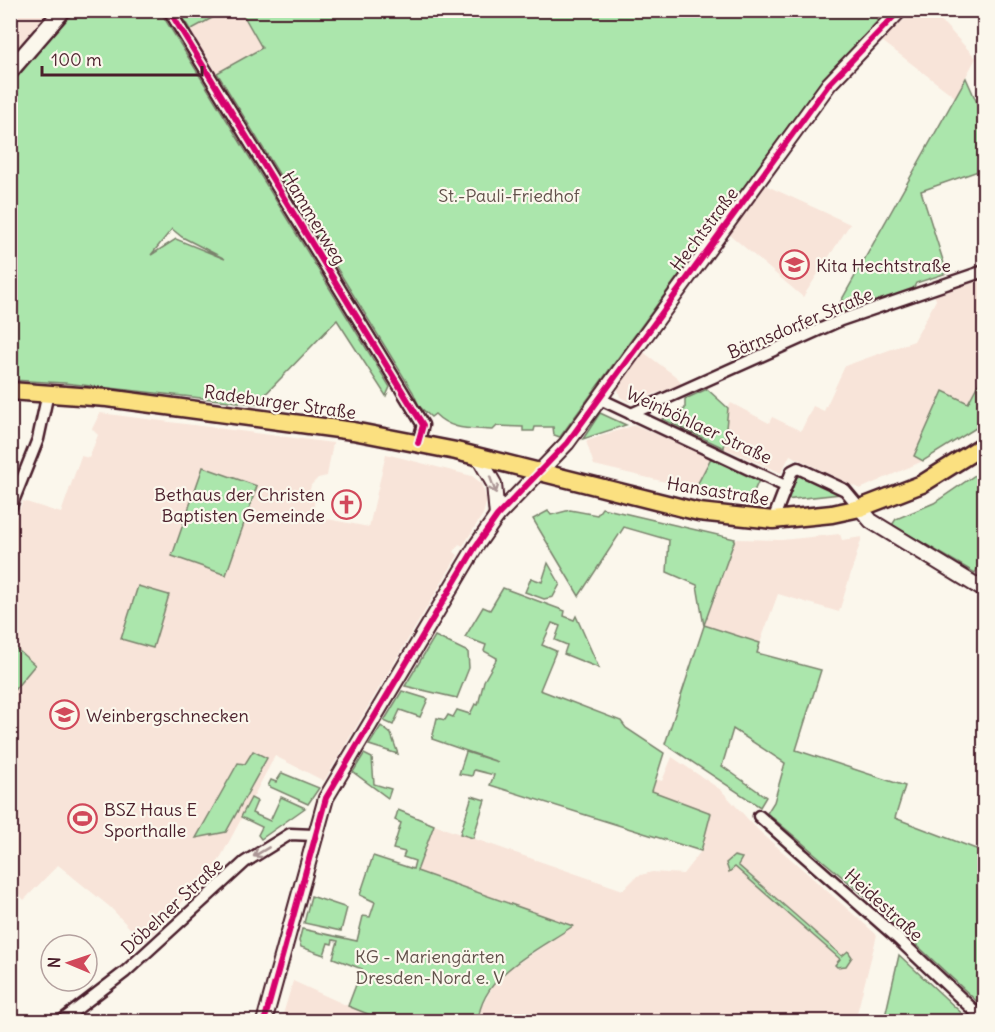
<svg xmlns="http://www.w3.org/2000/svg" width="995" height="1032" viewBox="0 0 995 1032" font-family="Delius,sans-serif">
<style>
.built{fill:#f8e4d9}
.green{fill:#abe6ac;stroke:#7a826c;stroke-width:1.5;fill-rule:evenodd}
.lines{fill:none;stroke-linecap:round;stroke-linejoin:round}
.minor-casing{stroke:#4a1f2b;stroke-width:15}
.tertiary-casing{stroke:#4a1f2b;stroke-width:18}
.secondary-casing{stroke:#4a1f2b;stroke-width:20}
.primary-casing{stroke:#4a1f2b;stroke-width:21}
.minor{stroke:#fbf7ec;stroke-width:10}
.tertiary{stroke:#fbf7ec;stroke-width:14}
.secondary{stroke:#fbf7ec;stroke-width:15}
.primary{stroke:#fbe080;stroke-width:16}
.cycleway-casing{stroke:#fbf7ec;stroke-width:10}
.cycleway{stroke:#d6006c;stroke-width:6}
.oneway{stroke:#ab9695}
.labels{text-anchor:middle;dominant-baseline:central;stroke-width:4.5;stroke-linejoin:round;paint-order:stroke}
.park-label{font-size:18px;fill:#62514b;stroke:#fbf7ec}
.street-label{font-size:18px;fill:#4a1f2b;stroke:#fbf7ec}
.poi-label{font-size:18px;fill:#4a1f2b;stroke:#fbf7ec;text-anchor:start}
</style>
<rect width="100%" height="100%" fill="#fbf7ec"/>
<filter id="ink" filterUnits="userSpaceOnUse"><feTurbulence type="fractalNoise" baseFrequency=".0167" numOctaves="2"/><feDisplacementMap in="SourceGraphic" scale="12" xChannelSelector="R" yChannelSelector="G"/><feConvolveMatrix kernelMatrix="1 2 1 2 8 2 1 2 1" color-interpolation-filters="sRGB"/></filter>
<g filter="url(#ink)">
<g class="built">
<polygon points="11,10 50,11 11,56 10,11"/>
<polygon points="225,11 240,11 262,48 217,73 190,30"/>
<polygon points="913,11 932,11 976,58 955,97 882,41"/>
<polygon points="765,185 850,224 803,297 729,234"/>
<polygon points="984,278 984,373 968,404 943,391 914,455 923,461 860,489 790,455 781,473 724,448 728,408 731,403 769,423 772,417 801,431 813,406 824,411 845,366 914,341 936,300 934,294"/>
<polygon points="642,351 678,378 682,385 629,402 620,397 617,386"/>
<polygon points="100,413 333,443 327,476 318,478 311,485 308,497 315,499 312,516 369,527 386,454 472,476 481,483 487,500 483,514 463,546 459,544 454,552 458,555 324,781 275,756 216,866 144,943 110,907 58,865 24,900 11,885 10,530 23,501 61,513 81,456 89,458 98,435 92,429"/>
<polygon points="635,425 711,458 695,489 594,465 586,441"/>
<polygon points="840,534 842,540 862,537 839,612 778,594 760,643 704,626 735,539 782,540"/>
<polygon points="672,757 721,790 758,830 877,935 855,1021 478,1021 482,1006 499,976 573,926 417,871 434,825 623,890 637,876 652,872 683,874 701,851 651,791 656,779 662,781"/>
<polygon points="293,981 348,1006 385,1021 281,1021"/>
</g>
<g class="green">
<path d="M72 11H160L390 387 386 396 337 320 256 404 64 383 11 380 10 86ZM172 229 182 237 225 259 176 239 151 255Z"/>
<polygon points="179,11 225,11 190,30"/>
<path d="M241 11H240H889L822 80 560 437 554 435 553 427H535L534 431H523V427L497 426 493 430C470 428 452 431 435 414L431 417 419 406 413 392 217 73 262 48Z"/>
<polygon points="966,78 978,105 984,102 984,169 921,191 947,273 916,283 912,291 831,319"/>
<polygon points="984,373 984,423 923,461 914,456 943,391 968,403"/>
<polygon points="707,389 728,408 724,448 662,419 685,409 685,399"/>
<polygon points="600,413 626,425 583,439"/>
<polygon points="711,458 759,480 751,498 695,489"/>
<polygon points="203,467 257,486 226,575 172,556"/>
<polygon points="984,469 984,557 975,573 892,525 896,519 934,503"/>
<polygon points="799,476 804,477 841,494 784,500 792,481"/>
<polygon points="602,508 735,539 704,625 760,643 757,653 821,670 796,750 905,786 895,818 984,852 984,1008 860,892 767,813 774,802 785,763 733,729 722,766 766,797 760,807 665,744 704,626 697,585 667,572 669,540 624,527 579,596 533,519 548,511 551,515 570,510 597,515"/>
<polygon points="548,563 560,584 553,597 544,599 525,592 531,578 542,582"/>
<polygon points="138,586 169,595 153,648 121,639"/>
<polygon points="503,588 565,611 564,616 574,620 576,616 599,668 564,654 567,645 555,640 560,626 552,623 542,645 556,651 540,690 621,721 626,728 664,753 652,791 711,813 701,851 490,785 494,775 474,770 472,776 459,774 466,752 498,762 432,739 437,718 445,720 448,715 453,717 457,710 470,714 475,704 478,705 484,681 497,658 484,651 486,645 465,637 483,607 490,610"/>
<polygon points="435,636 468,652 469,668 457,698 405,686"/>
<polygon points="11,644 35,665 11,694"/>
<polygon points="402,691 428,699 420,717 400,710 393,725 384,721"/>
<polygon points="381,726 391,734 398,754 369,745"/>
<polygon points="253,751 267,758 226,832 196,838 238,763 245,764"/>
<polygon points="364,754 372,758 374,784 391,789 388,798 353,772"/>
<polygon points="282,773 319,788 308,804 268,786 271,780 276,782"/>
<polygon points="472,796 485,800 473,838 460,834"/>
<polygon points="281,797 305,808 261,839 258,835 262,827 241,817 251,798 257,801 252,813 270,821"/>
<path d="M398 810 434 825 417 871 573 926C538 950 482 974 478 1021H385L348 1006 362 969 333 958 338 941 333 940 332 944 328 943 324 955 301 947 299 941 302 929 357 941 363 916 370 917 375 902 360 895 373 856 413 869 415 861 403 857 405 852 393 849 401 823 395 820Z"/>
<polygon points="734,856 742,858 738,865 842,956 848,951 852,957 846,966 837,967 835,965 840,959 735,867 729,872 726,863"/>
<polygon points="311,896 347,908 341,931 304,923"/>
<polygon points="899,955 970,1021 884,1021"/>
</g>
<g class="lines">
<defs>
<g id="minor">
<polyline points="169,10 423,425 418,443"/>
<polyline points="598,398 785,486"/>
<polyline points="631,414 841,320 984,271"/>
<polyline points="10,509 38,439 48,393"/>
<polyline points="773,520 792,471 798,468 845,490 860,508"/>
<polyline points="759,816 894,935 984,1020"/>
<polyline points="60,1022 125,972 245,862 290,834 314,835"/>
</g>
<g id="tertiary">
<polyline points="478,456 494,484 497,516"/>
<polyline points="860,508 871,521 984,590"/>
<polyline points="264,1022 326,798 476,546 497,516 567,443 829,84 900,10"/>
</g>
<polyline id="secondary" points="10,71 63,10"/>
<polyline id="primary" points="10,391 107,398 353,431 456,451 699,512 773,520 832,514 860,508 922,484 984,445"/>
</defs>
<use href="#minor" class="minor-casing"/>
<use href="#tertiary" class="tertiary-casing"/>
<use href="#secondary" class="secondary-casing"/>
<use href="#primary" class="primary-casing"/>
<use href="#minor" class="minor"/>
<use href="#tertiary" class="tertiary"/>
<use href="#secondary" class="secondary"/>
<use href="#primary" class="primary"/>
<defs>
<g id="cycleway">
<polyline points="169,10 423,425 418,443"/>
<polyline points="264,1022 326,798 476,546 497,516 567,443 829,84 900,10"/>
</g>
</defs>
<use href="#cycleway" class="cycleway-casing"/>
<use href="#cycleway" class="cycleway"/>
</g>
<defs><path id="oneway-shaft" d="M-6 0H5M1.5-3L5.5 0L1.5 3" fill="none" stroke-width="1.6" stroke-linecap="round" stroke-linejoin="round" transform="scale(1.5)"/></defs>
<g class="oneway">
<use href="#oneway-shaft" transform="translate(493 485) rotate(70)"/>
<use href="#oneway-shaft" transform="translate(261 852) rotate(149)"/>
</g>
</g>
<defs>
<symbol id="school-ring" viewBox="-11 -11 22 22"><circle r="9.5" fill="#fbf7ec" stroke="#d1495b" stroke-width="1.5"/><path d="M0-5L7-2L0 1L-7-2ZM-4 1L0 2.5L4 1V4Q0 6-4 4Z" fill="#d1495b"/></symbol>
<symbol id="church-ring" viewBox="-11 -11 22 22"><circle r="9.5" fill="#fbf7ec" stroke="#d1495b" stroke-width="1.5"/><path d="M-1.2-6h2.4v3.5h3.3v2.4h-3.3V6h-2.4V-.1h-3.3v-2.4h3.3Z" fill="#d1495b"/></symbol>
<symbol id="stadium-ring" viewBox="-11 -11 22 22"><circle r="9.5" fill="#fbf7ec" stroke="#d1495b" stroke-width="1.5"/><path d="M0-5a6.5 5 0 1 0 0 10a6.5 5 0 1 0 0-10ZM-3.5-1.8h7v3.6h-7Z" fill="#d1495b"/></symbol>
</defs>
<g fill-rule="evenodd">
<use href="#school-ring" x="778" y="248" width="33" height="33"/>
<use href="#church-ring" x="330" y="488" width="33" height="33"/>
<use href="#school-ring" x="48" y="698" width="33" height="33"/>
<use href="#stadium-ring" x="66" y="802" width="33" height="33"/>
</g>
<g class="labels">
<g class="park-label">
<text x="509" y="195">St.-Pauli-Friedhof</text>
<text x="430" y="956">KG - Mariengärten<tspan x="430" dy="21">Dresden-Nord e. V</tspan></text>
</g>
<g class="street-label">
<text transform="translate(314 218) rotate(59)">Hammerweg</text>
<text transform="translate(704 229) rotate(-53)">Hechtstraße</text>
<text transform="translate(800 323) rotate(-23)">Bärnsdorfer Straße</text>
<text transform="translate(280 402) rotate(8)">Radeburger Straße</text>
<text transform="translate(699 425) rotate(25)">Weinböhlaer Straße</text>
<text transform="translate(718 491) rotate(9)">Hansastraße</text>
<text transform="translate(884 905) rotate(42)">Heidestraße</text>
<text transform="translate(172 906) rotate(-43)">Döbelner Straße</text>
</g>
<g class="poi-label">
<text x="816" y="265">Kita Hechtstraße</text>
<text x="325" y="494" text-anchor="end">Bethaus der Christen<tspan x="325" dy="21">Baptisten Gemeinde</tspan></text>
<text x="86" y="715">Weinbergschnecken</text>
<text x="104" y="809">BSZ Haus E<tspan x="104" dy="21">Sporthalle</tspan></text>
</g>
</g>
<rect width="995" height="1032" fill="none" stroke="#fbf7ec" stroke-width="36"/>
<rect x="18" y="18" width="959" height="996" fill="none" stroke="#4a1f2b" stroke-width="2" filter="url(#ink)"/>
<g transform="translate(69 963) rotate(272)"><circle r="28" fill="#fbf7ec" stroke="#b4a19f" stroke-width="1.5"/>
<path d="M0-4.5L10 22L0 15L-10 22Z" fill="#d1495b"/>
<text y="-9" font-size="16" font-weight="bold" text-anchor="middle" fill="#4a1f2b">N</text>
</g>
<path d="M42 66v9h160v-9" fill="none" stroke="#4a1f2b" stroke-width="3"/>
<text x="51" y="66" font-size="18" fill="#4a1f2b" stroke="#fbf7ec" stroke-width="4.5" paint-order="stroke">100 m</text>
</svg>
